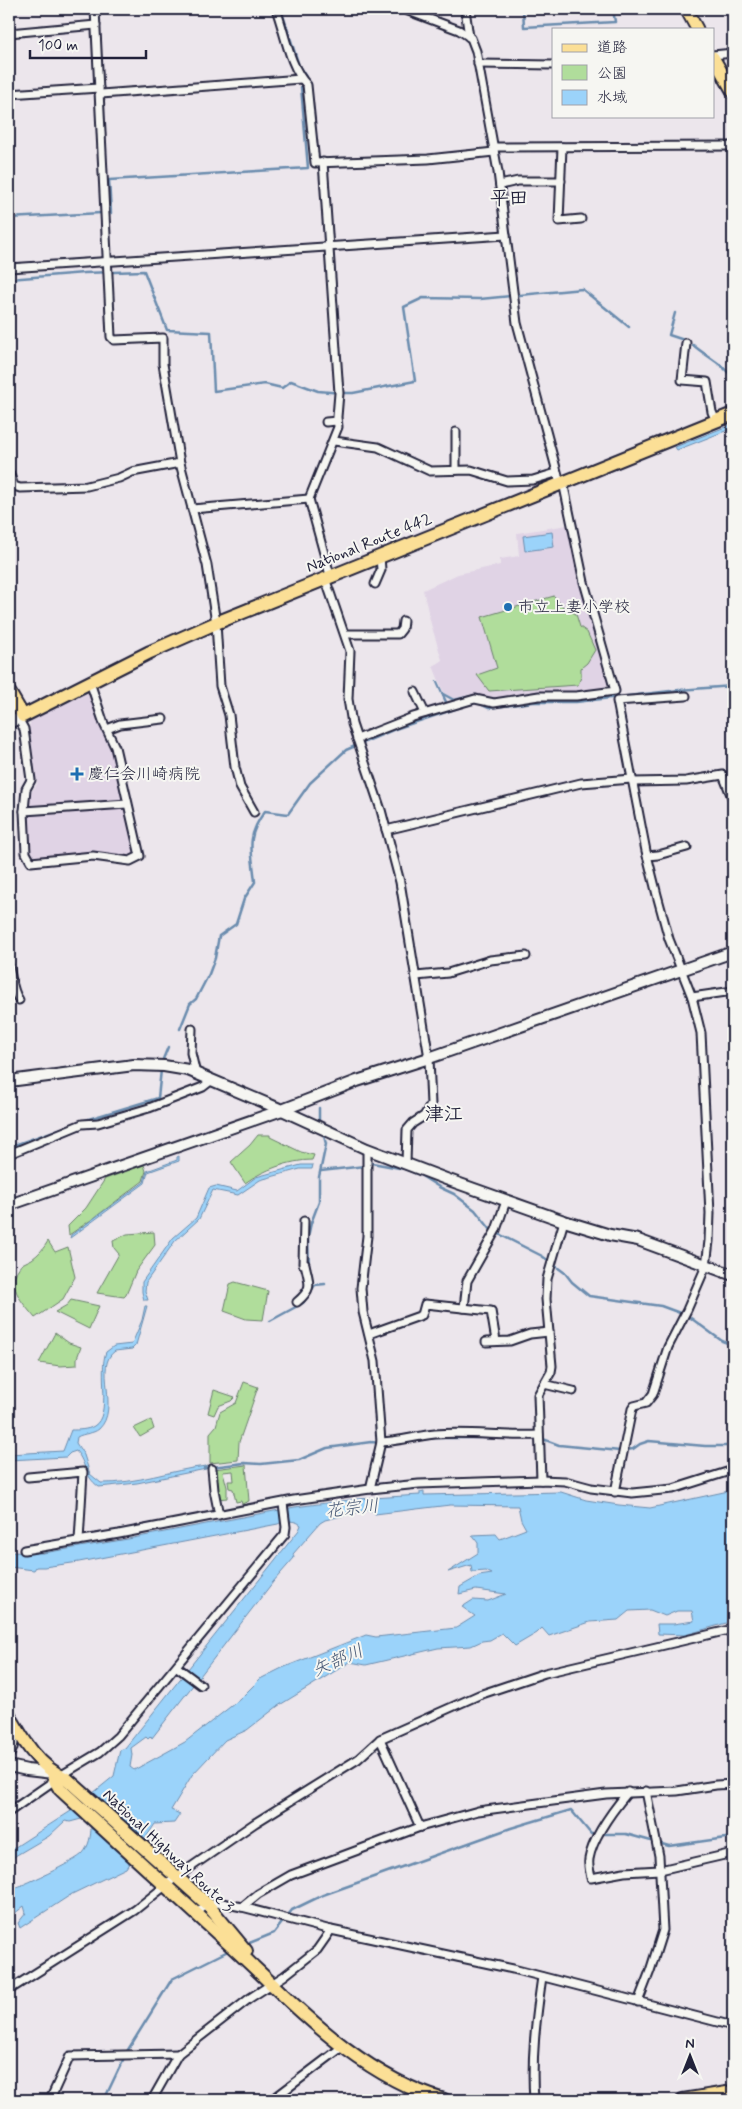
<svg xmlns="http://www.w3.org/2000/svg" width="742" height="2109" viewBox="0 0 742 2109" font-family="Mynerve,'Klee One',sans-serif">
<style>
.built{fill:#e0d3e5}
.green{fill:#b0dd9b;stroke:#69806b}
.water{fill:#9bd3fa;stroke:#6b8cae;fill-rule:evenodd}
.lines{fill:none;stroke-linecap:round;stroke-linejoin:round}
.stream{stroke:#6b8cae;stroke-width:2.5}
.street-casing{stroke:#22223b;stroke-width:11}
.secondary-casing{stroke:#22223b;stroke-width:14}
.primary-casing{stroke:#22223b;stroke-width:15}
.highway-casing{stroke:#22223b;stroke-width:16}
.street{stroke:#f6f6f2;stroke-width:7}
.secondary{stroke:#f6f6f2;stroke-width:10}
.primary{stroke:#fbdf96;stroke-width:11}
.highway{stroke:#fbdf96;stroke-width:12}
.poi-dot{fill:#1f6fb2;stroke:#f6f6f2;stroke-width:2}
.labels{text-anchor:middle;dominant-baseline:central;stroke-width:4;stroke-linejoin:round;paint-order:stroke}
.street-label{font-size:16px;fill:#22223b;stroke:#f6f6f2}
.poi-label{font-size:16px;fill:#22223b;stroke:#f6f6f2;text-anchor:start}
.water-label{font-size:18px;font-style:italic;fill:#465774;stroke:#f6f6f2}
.quarter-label{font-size:19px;font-weight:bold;fill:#22223b;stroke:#f6f6f2}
</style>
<rect width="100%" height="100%" fill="#ece6ec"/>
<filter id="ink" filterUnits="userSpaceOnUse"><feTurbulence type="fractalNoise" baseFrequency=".02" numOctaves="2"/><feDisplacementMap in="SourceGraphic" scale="10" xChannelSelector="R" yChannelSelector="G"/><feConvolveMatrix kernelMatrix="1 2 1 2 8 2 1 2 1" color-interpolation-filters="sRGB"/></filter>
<g filter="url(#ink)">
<g class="built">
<polygon points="568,525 609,683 603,689 576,692 541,692 496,698 472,694 454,699 444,693 433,666 442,660 431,624 423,590 458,574 500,565 500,559 519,556 517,533"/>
<polygon points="90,692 102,732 110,745 137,854 132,856 89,853 41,859 31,855 30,851 28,802 32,791 37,784 29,727 31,720"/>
</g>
<g class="green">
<polygon points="554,596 562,606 576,614 580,627 587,632 595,650 587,663 581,668 581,677 578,685 489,691 477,675 497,668 482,617"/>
<path d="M258 1135H270V1137L301 1152 314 1155 312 1160C290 1160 263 1170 245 1183L231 1162 250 1145Z"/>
<polygon points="144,1165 146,1171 143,1181 94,1218 69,1235 68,1226 86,1208 105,1179"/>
<polygon points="154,1232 155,1245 136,1271 126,1295 124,1297 97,1293 119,1254 114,1248 113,1241 127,1234"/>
<path d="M48 1241 55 1252 68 1247 75 1277 63 1299 35 1318C23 1303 3 1284 22 1264 25 1262 29 1261 32 1259 39 1254 44 1248 48 1241Z"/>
<polygon points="235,1282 268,1291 263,1320 246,1319 224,1311 230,1284"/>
<polygon points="71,1300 99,1306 89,1329 55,1312 67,1305"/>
<polygon points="55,1333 69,1343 81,1347 77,1358 77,1365 60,1366 39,1363"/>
<polygon points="244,1382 258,1387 239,1442 238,1460 210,1463 210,1433 216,1426 220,1412 236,1403"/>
<polygon points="214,1390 235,1397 231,1401 218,1406 214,1415 208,1413"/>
<polygon points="151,1420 154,1429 140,1437 134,1428"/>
<polygon points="246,1465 249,1501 242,1504 241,1501 236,1502 233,1489 229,1488 228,1481 234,1481 233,1471 223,1472 227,1487 227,1498 217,1499 214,1469"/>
</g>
<g class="water">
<polygon points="733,424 733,428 677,450 675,447"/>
<polygon points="552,532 554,547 525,551 523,536"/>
<polygon points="179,1156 179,1161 148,1172 145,1183 70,1238 71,1235 144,1182 147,1171 177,1160 177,1157"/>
<polygon points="301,1165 313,1165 312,1169 300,1169 260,1180 238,1195 213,1190 199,1219 175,1241 146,1282 145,1291 148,1300 144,1300 142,1292 142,1282 173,1238 196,1218 209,1188 216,1186 237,1191 256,1177"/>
<path d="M145 1306H147L136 1345 132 1349 115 1351C93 1366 121 1408 99 1429 93 1434 84 1433 77 1437L76 1443 84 1455 90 1474 101 1483C136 1484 171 1470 206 1466V1469L137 1483 99 1487C83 1475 87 1464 76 1451L70 1453 66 1457 9 1460V1454L63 1451 71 1430C78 1430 88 1430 94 1426 112 1415 98 1372 106 1352L114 1346 132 1344 142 1320Z"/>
<path d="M733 1490V1621L685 1635 658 1634 657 1624H673L694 1621 692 1611H677L665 1616 650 1610 629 1611 618 1620 590 1622 549 1636 542 1628 537 1633 515 1646 502 1633 490 1640 482 1641 471 1646 438 1648 366 1665 350 1662 278 1706 247 1730 225 1740 192 1775 171 1810 180 1814 174 1823 155 1824 126 1868 72 1894 20 1928 18 1923 26 1913 24 1906 9 1918V1890C20 1887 77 1861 83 1853 89 1846 91 1836 91 1827L85 1818 70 1822 65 1821 49 1836 15 1856 9 1864V1851L71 1811 114 1776 120 1750 125 1748 299 1530 301 1525C296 1520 284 1520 278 1524L79 1562 44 1567H36L34 1570 9 1567V1552L43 1553 128 1539 295 1507 357 1499 420 1495V1492L424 1491V1495L561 1492 586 1500 619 1505 650 1508ZM450 1505 518 1506 521 1520 526 1529 500 1539 496 1534 472 1535 478 1543V1553L448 1572 471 1565 472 1572 486 1571 492 1574 479 1576 460 1587 459 1594 476 1590 506 1594 488 1601 473 1600 462 1607 475 1616 456 1628 376 1637 366 1635 282 1668 260 1679 239 1700 185 1742 134 1770 130 1767 132 1755 131 1748 146 1737 148 1739 151 1736 152 1738 273 1582 294 1558 293 1554 320 1523 325 1520 367 1510 373 1511 375 1514Z"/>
</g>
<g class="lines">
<g class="stream">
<polyline points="523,9 524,27 615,22 613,9"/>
<polyline points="109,213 111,213 109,180 308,168 301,87 306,77 299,66 281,9"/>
<polyline points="9,218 101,213"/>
<polyline points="9,279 84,273 144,271 167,330 211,332 214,391 265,384 282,388 291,381 318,391 342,393 353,393 415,381 404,307 423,298 480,299 582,289 629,327"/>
<polyline points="675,313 669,335 687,341"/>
<path d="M693 345C707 357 724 364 733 379"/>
<polyline points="437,682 446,702"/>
<polyline points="443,694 454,700 476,695"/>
<path d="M180 1029 190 1004 196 999 209 974 215 958 219 936 236 924 244 899 255 882C252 850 245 838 265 811L288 814 310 783 346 750 395 729 476 702 489 708 533 702H576L679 690 733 686"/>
<polyline points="161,1064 168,1047"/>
<polyline points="319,1122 319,1108"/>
<polyline points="9,1147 82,1121 158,1098 161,1070"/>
<polyline points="372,1163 405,1169 420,1175 439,1187 454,1194 475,1210 491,1230 542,1256 565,1273 572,1282 589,1296 661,1306 688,1316 722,1341 733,1345"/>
<polyline points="321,1171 365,1166"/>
<polyline points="309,1268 308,1237 311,1223 319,1202 319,1177 326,1144 324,1136"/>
<polyline points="270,1321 303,1303 315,1285 325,1284"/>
<polyline points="504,1438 543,1439 559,1445 620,1451 633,1449 640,1444 649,1441 705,1446 733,1446"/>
<polyline points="385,1444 435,1438 489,1438"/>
<polyline points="204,1468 244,1463 261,1464 299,1460 327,1448 371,1442 380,1443"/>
<polyline points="247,1944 274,1933 292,1910 323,1895 511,1828 571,1810 591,1834 626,1834 669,1846 733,1837"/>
<polyline points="126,2053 172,1979 230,1950"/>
<polyline points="104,2100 124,2058"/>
</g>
<defs>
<g id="street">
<polyline points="95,9 111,337 114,340 163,338 163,364 180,463 207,565 216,623 220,686 229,715 235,767 240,787 254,812"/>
<path d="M276 9C285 33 289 66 307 85L315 163 428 159 494 152"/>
<polyline points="403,9 459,30 471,38 476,51 498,172 517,323 560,483"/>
<polyline points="465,9 469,37"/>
<polyline points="9,33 96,25"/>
<polyline points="713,55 733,53"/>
<polyline points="478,64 553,65"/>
<polyline points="9,94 99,88"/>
<polyline points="101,94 301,79"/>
<polyline points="494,147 733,146"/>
<polyline points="562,147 559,221 581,219"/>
<polyline points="323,162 339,393 337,417 338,427 309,499 330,575"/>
<polyline points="500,185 518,181 561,181"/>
<polyline points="9,268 506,235"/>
<polyline points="686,343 682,380 707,382 712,412 716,421"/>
<polyline points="326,422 337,421"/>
<polyline points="456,432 456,470"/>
<polyline points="334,441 378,447 430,471 471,470 507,481 533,480 556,473"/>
<polyline points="9,472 14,486 20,488 87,486 119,478 132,472 180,463"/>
<polyline points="192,509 309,499"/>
<polyline points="325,578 350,651 348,699 352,724 381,810 400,882 429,1058 431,1105 424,1116 413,1123 407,1130 406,1163"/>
<polyline points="375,584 381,570 380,556"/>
<polyline points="346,634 398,634 402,629 403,621"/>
<polyline points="415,692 425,713"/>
<polyline points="18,718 24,729 31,780 26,789 24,811 26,853 31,862 93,856 130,861 140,856 115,747 104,724 90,682"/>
<polyline points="107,729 120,724 163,719"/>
<polyline points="357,739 413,717 475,699 494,703 539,696 576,696 615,691 584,582 563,482"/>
<polyline points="633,782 686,781 723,775 733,800"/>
<polyline points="24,811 127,804"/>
<polyline points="386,830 581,783 632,779"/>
<polyline points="647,856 658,855 687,847"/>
<path d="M9 966C12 978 12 990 19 1000"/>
<polyline points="416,976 448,973 490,960 526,956"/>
<polyline points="692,997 733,991"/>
<polyline points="192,1029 191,1053 196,1074"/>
<polyline points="367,1149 367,1236 361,1288 363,1312 375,1361 381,1442 370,1489"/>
<polyline points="9,1154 82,1124 98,1123 149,1108 203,1087 212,1080"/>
<path d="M297 1302C314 1288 309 1283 305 1264H303L304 1221"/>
<polyline points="464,1308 467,1281 496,1230 506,1201"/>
<polyline points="369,1334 422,1315 425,1304 491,1311 496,1341"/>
<polyline points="486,1342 510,1341 530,1334 549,1332"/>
<polyline points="544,1384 573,1391"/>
<path d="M381 1442C400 1441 417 1436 435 1434 470 1431 504 1437 539 1435"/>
<polyline points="212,1469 214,1490 219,1515"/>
<polyline points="28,1477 83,1472 79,1541"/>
<polyline points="541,1480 538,1395 551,1372 552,1366 546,1299 547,1279 564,1221"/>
<polyline points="615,1492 632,1409 634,1406 646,1403 653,1394 668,1347 687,1310 706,1266 709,1241 710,1213 701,1033 692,997 669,939 657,895 646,851 617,701 686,696"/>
<polyline points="24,1550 119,1534 294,1500 370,1489 419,1484 541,1480 565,1481 591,1488 632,1493 673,1489 733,1470"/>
<polyline points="177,1667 201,1685"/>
<polyline points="380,1739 420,1827"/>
<polyline points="60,1776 100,1752 118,1736 285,1534 286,1527 283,1503"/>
<path d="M628 1792C613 1810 593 1836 589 1859 588 1865 590 1873 591 1878L624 1872 660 1870 733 1853"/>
<polyline points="9,1812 55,1780"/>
<polyline points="242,1907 258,1894 291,1875 420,1827 478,1811 606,1794 677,1791 716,1785 733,1784"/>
<polyline points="196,1914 207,1904 222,1903 242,1907 331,1930 513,1969 733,2026"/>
<polyline points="9,1990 135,1910 175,1878 255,1823 358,1759 380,1739 479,1695 545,1673 733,1629"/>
<polyline points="638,2002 650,1971 663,1930 659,1856 646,1791"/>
<polyline points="50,2100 70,2056 178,2054"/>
<polyline points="152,2100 178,2054 250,1998 284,1976 317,1950 331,1930"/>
<polyline points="272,2100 342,2047"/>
<path d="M534 2100C531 2058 536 2019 542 1977"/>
</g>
<g id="secondary">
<polyline points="9,723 23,716"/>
<polyline points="9,1081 134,1065 164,1066 188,1070 282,1110 367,1149 446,1179 564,1221 610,1235 638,1240 733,1275"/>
<polyline points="9,1205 282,1110 357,1081 429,1058 733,952"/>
<path d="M9 1753C15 1744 12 1731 11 1720"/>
<polyline points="9,1766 27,1770 53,1773"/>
</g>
<g id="primary">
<polyline points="686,9 697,29"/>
<polyline points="713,57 733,92"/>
</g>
<g id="highway">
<polyline points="9,692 23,716 150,652 216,623 733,414"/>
<path d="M9 1715C23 1740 39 1768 67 1779L207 1904 246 1951"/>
<path d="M53 1773 56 1782 60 1789C115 1840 171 1890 225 1940 292 2001 355 2074 444 2100"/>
<polyline points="683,2100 733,2092"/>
</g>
</defs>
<use href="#street" class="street-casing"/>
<use href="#secondary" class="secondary-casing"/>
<use href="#primary" class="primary-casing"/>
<use href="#highway" class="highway-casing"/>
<use href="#street" class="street"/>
<use href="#secondary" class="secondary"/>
<use href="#primary" class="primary"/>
<use href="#highway" class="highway"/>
</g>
</g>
<g class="poi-dot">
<circle cx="508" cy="607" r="5"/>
<path d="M74.5 766.5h5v5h5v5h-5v5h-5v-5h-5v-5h5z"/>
</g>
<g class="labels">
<g class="street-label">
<text transform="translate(369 543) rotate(-22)">National Route 442</text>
<text transform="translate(168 1851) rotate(43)">National Highway Route 3</text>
</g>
<g class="poi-label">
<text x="518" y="607">市立上妻小学校</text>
<text x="88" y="774">慶仁会川崎病院</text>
</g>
<g class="water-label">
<text transform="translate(352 1509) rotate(-6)">花宗川</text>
<text transform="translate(338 1661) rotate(-24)">矢部川</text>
</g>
<g class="quarter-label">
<text x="509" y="198">平田</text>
<text x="444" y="1114">津江</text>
</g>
</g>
<rect width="742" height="2109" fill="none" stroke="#f6f6f2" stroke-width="30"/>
<rect x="15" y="15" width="712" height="2079" fill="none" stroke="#22223b" stroke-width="2" filter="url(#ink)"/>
<rect x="552" y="28" width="162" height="90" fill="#f6f6f2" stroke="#a1a1a9"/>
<rect x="562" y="44" width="25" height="8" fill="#fbdf96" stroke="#a1a1a9"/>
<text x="597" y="52" font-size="15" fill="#22223b">道路</text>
<rect x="562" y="65" width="25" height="15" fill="#b0dd9b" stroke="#a1a1a9"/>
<text x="597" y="78" font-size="15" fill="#22223b">公園</text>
<rect x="562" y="90" width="25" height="15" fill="#9bd3fa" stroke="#a1a1a9"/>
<text x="597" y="102" font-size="15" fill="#22223b">水域</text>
<g transform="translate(690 2056)" stroke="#f6f6f2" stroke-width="4" paint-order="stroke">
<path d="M0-4L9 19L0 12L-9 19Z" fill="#22223b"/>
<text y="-8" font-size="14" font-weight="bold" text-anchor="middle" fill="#22223b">N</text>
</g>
<path d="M30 50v8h116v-8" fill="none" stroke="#22223b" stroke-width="2.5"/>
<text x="38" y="50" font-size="15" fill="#22223b" stroke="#f6f6f2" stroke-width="4" paint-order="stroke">100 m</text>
</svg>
